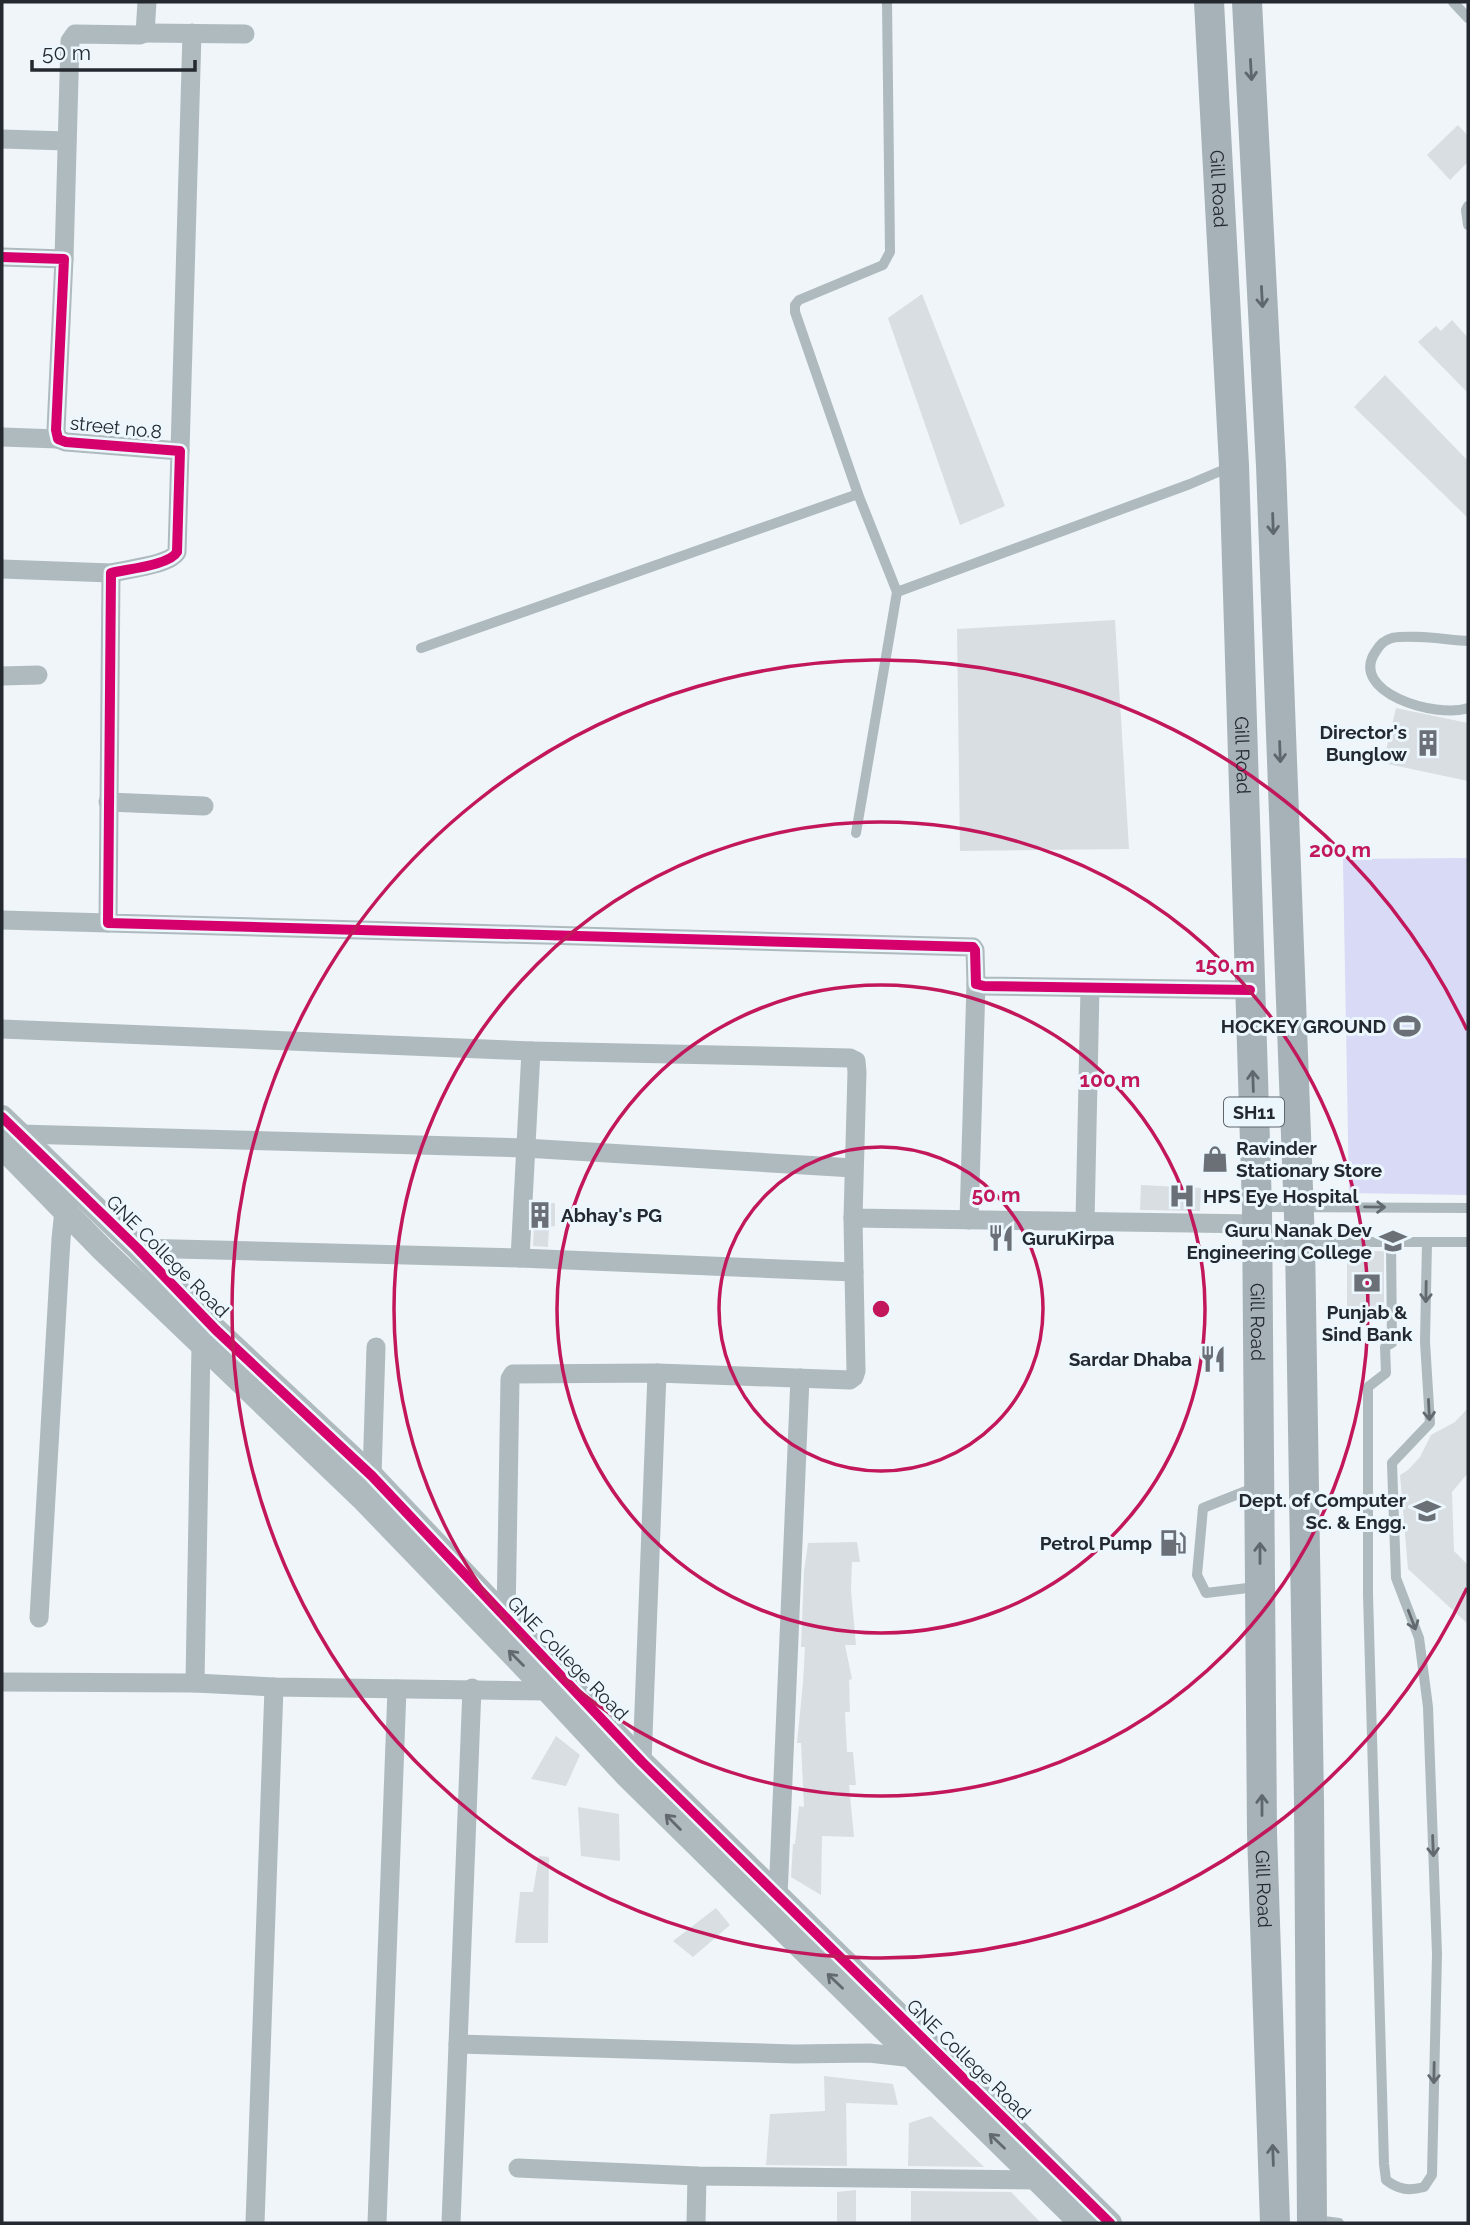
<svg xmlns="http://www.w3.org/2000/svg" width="1470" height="2225" viewBox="0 0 1470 2225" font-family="Raleway,sans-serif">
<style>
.green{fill:#d8daf6}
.building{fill:#d9dee3}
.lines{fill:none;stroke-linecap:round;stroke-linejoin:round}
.service{stroke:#aebabe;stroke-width:10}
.minor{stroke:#aebabe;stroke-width:19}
.tertiary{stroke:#aebabe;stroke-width:24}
.primary{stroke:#a6b2b7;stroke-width:30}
.cycleway-casing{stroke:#ebf6fd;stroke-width:15}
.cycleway{stroke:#d6006c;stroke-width:10}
.oneway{stroke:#5e676c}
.oneway2{stroke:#626a6f}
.ring{fill:none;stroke:#c2185b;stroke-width:3.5}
.labels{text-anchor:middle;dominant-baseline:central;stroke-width:6;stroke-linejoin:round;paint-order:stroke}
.shield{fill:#ebf6fd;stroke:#5f666c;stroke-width:2}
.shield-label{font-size:18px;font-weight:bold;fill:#23292e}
.street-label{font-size:19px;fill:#23292e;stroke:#ebf6fd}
.poi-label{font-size:19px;font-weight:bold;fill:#23292e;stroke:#ebf6fd;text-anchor:end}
.centre{fill:#c2185b;stroke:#ebf6fd;stroke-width:3.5}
.ring-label{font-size:21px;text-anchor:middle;font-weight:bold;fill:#c2185b;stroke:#ebf6fd;stroke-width:6;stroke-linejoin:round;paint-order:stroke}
</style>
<rect width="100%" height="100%" fill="#eff5f9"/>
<polygon class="green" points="1468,858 1468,1195 1349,1193 1343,859"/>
<g class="building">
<polygon points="1458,125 1468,136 1468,162 1450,180 1427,155"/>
<polygon points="922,294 1005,506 960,525 888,318"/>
<polygon points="1452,320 1468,338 1468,393 1418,342 1436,326 1441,331"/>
<polygon points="1385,375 1468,461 1468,518 1354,407"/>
<polygon points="1115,620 1129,849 960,851 957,629"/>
<polygon points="1396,708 1468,723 1468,781 1383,763"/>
<polygon points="1141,1185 1201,1188 1200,1211 1140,1210"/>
<polygon points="535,1203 555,1203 555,1226 549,1227 548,1247 533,1246"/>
<polygon points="1384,1251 1384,1315 1347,1315 1347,1252"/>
<polygon points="1468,1408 1468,1473 1452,1492 1454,1551 1468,1565 1468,1624 1408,1569 1400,1475 1408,1470 1420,1457 1431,1435 1455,1422"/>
<polygon points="857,1542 860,1562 852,1562 851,1591 856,1645 845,1645 852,1679 849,1680 850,1712 845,1712 847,1752 853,1752 856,1785 849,1785 854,1837 822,1836 821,1895 791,1877 793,1844 795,1844 799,1806 804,1807 801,1743 797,1743 803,1683 805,1647 801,1647 804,1571 808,1543"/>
<polygon points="556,1736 580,1755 566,1786 531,1779"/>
<polygon points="578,1807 619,1814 620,1861 581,1856"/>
<polygon points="539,1856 549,1857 548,1943 515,1943 520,1892 533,1892"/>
<polygon points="716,1908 730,1925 693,1957 673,1941"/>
<polygon points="824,2076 893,2084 898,2105 846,2103 847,2166 766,2165 770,2114 825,2111"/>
<polygon points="931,2116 984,2167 908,2166 909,2123"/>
<polygon points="856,2190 856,2223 837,2223 837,2192"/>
<polygon points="911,2191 1011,2192 1041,2223 911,2223"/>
</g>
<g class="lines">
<g class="service">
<polyline points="887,2 890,252 883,265 799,300 795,305 795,312 858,494 897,592 1190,484 1230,467"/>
<polyline points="1453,2 1468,18"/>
<polyline points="1468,206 1466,210 1468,225"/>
<path d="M1468 641C1448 640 1411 634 1392 638 1384 640 1380 644 1376 651 1347 692 1436 719 1468 708"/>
<polyline points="421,648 858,494"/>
<polyline points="856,833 897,592"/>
<polyline points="1261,1207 1468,1208"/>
<polyline points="1259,1242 1468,1242"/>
<path d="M1391 1242 1392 1343 1385 1347 1386 1373 1368 1387V1594L1384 2164 1386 2180C1399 2190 1409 2191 1424 2187L1432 2175 1437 1954 1428 1707 1419 1638 1396 1578 1392 1463 1430 1423 1425 1342 1427 1242"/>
<polyline points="1256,1487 1203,1508 1197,1575 1206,1593 1256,1587"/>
<polyline points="1316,2220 1339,2223"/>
</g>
<g class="minor">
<polyline points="145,33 245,34"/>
<polyline points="2,139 67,141"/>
<path d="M2 257 64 259 56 430 58 439 66 442 180 451 177 552C170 565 127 569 111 573L108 923 973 947 975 950 976 984 984 986 1250 990"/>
<polyline points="64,259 70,41 75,34 140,35 145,33 147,2"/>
<polyline points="2,437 58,439"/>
<polyline points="180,451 192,33"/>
<polyline points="2,569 111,573"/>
<polyline points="2,676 38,675"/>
<polyline points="108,802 204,806"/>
<polyline points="2,920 108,923"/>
<polyline points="2,1029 531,1051 850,1058 856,1061 857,1072 853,1218 1258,1224"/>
<polyline points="20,1134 525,1148 853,1168"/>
<polyline points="969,1220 976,984"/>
<polyline points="1085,1222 1090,988"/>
<polyline points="137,1248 520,1258 854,1272 853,1218"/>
<polyline points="520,1258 531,1051"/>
<polyline points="372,1476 376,1347"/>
<polyline points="39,1618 61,1239 64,1210 69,1202"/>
<polyline points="506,1619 510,1379 513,1374 657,1373 850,1380 854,1377 856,1371 854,1272"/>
<polyline points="2,1682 195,1683 274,1687 548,1691"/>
<polyline points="195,1683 201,1345"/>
<polyline points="642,1762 657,1373"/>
<polyline points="778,1897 800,1378"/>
<polyline points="458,2044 794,2054 869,2053 914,2058"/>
<polyline points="518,2168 697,2176 1038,2180"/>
<polyline points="255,2223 274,1687"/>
<polyline points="377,2223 397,1689"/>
<polyline points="451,2223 472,1688"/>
<polyline points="696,2223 697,2176"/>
</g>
<g class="tertiary">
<polyline points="2,1117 137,1248 216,1330 372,1476 642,1762 1110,2223"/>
<polyline points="2,1147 103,1250 362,1498 548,1691 627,1776 1081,2223"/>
</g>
<g class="primary">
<path id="s1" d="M1209 2 1234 465 1257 1207 1262 1833 1275 2223"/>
<polyline points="1247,2 1271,466 1300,1242 1309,1801 1312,2223"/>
</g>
<defs>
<g id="cycleway">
<path d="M2 257 64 259 56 430 58 439 66 442 180 451 177 552C170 565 127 569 111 573L108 923 973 947 975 950 976 984 984 986 1250 990"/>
<polyline points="2,1117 137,1248 216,1330 372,1476 642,1762 1110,2223"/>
</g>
</defs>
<use href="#cycleway" class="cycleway-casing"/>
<use href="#cycleway" class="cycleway"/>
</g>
<defs><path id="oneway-shaft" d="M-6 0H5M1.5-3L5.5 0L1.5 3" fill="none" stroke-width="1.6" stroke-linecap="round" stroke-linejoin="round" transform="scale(1.75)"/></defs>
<g class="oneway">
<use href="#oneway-shaft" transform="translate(1251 70) rotate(87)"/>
<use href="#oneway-shaft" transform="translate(1262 297) rotate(87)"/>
<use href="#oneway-shaft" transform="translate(1273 524) rotate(88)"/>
<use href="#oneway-shaft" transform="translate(1280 752) rotate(88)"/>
<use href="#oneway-shaft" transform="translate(1253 1081) rotate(-92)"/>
<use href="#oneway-shaft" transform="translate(1260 1553) rotate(-90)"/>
<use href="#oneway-shaft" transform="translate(1262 1805) rotate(-90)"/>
<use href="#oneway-shaft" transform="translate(1273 2155) rotate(-92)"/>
</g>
<g class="oneway2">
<use href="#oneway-shaft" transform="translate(1375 1207) rotate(1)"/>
<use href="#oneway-shaft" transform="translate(1426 1292) rotate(91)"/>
<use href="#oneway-shaft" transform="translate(1429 1410) rotate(87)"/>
<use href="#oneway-shaft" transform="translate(1412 1620) rotate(69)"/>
<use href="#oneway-shaft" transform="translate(516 1658) rotate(-135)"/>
<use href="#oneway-shaft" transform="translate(673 1822) rotate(-135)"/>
<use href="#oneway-shaft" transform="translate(1433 1846) rotate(88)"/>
<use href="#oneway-shaft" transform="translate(835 1981) rotate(-136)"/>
<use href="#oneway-shaft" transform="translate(1434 2073) rotate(91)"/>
<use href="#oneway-shaft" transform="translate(997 2141) rotate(-136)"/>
</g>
<g class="ring">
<circle cx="881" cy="1309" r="162"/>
<circle cx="881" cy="1309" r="324"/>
<circle cx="881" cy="1309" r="487"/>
<path d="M1467 1588A649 649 0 1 1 1467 1030"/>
</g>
<defs>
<symbol id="building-bare" viewBox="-9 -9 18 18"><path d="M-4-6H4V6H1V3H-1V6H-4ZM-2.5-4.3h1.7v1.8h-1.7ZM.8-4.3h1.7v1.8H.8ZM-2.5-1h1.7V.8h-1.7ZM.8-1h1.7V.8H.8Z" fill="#6a7075" stroke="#ebf6fd" stroke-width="2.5" paint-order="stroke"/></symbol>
<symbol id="stadium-bare" viewBox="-9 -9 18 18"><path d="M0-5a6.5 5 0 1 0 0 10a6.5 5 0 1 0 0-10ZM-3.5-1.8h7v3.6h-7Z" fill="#6a7075" stroke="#ebf6fd" stroke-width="2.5" paint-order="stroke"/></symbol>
<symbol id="shop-bare" viewBox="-9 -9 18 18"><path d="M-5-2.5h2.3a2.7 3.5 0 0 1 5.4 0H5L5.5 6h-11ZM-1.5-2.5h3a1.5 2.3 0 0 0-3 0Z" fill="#6a7075" stroke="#ebf6fd" stroke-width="2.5" paint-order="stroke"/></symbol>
<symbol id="hospital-bare" viewBox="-9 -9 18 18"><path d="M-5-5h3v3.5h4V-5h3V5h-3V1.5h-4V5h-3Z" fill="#6a7075" stroke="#ebf6fd" stroke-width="2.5" paint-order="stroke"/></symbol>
<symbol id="restaurant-bare" viewBox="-9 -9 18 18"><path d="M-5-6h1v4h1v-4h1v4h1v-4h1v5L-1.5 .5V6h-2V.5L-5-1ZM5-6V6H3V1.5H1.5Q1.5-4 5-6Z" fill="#6a7075" stroke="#ebf6fd" stroke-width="2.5" paint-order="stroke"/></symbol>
<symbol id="university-bare" viewBox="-9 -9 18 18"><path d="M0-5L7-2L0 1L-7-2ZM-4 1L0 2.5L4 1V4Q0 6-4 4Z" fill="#6a7075" stroke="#ebf6fd" stroke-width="2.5" paint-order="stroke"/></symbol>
<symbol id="bank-bare" viewBox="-9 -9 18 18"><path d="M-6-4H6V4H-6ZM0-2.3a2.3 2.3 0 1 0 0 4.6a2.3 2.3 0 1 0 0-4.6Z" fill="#6a7075" stroke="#ebf6fd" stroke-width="2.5" paint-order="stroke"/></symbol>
<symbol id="fuel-bare" viewBox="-9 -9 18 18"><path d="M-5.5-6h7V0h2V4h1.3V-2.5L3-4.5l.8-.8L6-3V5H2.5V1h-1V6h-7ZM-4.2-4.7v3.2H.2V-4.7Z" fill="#6a7075" stroke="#ebf6fd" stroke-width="2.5" paint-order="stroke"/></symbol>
</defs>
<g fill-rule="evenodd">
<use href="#building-bare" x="1409" y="724" width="38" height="38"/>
<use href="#stadium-bare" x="1388" y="1007" width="38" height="38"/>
<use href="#shop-bare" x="1196" y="1140" width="38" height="38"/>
<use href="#hospital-bare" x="1163" y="1177" width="38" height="38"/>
<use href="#building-bare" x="521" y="1196" width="38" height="38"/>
<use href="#restaurant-bare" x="982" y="1219" width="38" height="38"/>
<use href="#university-bare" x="1374" y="1222" width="38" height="38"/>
<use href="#bank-bare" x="1348" y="1264" width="38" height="38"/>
<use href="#restaurant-bare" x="1194" y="1340" width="38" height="38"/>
<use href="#university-bare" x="1408" y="1492" width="38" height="38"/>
<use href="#fuel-bare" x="1154" y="1524" width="38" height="38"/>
</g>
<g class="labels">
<rect class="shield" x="1224" y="1097.5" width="60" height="29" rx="5"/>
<g class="shield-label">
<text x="1254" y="1112">SH11</text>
</g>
<g class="street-label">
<text stroke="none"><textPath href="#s1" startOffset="187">Gill Road</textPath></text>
<text transform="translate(116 427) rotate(6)">street no.8</text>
<text stroke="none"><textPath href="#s1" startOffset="754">Gill Road</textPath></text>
<text transform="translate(168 1256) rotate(45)">GNE College Road</text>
<text stroke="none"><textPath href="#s1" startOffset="1321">Gill Road</textPath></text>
<text transform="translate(568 1658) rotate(46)">GNE College Road</text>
<text stroke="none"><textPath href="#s1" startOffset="1888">Gill Road</textPath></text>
<text transform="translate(969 2059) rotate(44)">GNE College Road</text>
</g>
<g class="poi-label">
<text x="1407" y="732">Director's<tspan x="1407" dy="22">Bunglow</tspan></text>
<text x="1386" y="1026">HOCKEY GROUND</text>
<text x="1236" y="1148" text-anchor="start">Ravinder<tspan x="1236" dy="22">Stationary Store</tspan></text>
<text x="1203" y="1196" text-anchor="start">HPS Eye Hospital</text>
<text x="561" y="1215" text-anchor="start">Abhay's PG</text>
<text x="1372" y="1230">Guru Nanak Dev<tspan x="1372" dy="22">Engineering College</tspan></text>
<text x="1022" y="1238" text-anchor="start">GuruKirpa</text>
<text x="1367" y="1312" text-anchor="middle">Punjab &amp;<tspan x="1367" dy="22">Sind Bank</tspan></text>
<text x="1192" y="1359">Sardar Dhaba</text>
<text x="1406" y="1500">Dept. of Computer<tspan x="1406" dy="22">Sc. &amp; Engg.</tspan></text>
<text x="1152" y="1543">Petrol Pump</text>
</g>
</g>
<circle cx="881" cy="1309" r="10" class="centre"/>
<g class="ring-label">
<text x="1340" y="857">200 m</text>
<text x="1225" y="972">150 m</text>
<text x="1110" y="1087">100 m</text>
<text x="996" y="1202">50 m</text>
</g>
<rect width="1470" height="2225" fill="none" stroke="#23292e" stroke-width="7"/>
<path d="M32 60v10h163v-10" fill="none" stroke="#23292e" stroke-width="3.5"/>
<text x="42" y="60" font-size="21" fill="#23292e" stroke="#ebf6fd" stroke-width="5" paint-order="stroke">50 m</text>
</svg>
